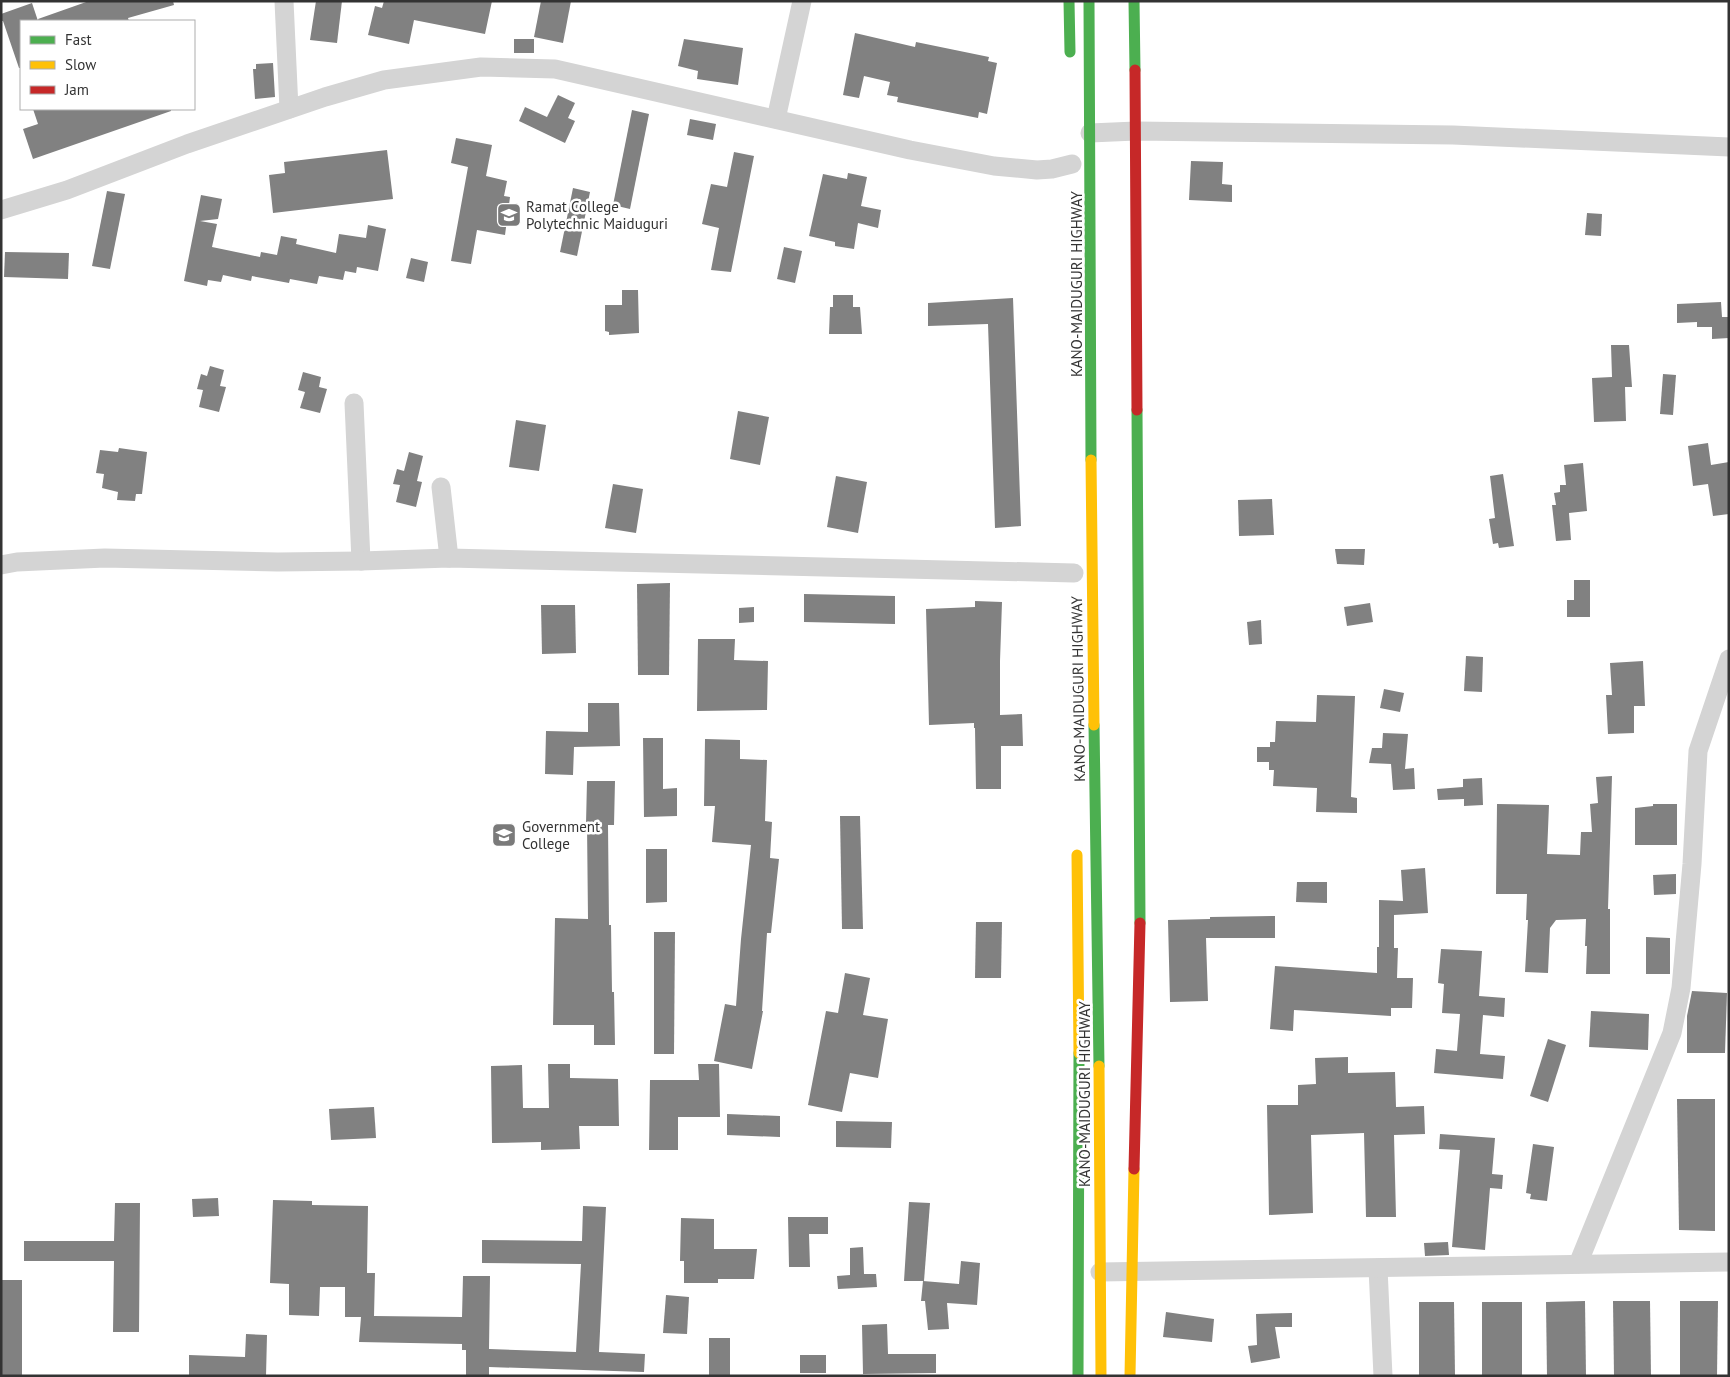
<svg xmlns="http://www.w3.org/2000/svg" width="1730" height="1377" viewBox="0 0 1730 1377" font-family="'PT Sans',sans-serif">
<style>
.building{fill:#818181}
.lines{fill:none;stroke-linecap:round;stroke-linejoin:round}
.street{stroke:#d4d4d4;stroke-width:19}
.fast{stroke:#4caf50;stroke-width:11}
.slow{stroke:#ffc107;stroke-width:11}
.jam{stroke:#c62828;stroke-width:11}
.labels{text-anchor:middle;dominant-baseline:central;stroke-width:5;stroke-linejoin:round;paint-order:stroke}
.poi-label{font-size:15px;fill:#333;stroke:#fff;text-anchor:start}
.street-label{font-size:15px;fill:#333;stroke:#fff}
</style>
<rect width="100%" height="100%" fill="#fff"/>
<g class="building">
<polygon points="89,1 173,1 174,5 128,18 129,21 39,21 38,19"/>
<polygon points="316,1 342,1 337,43 310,40"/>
<polygon points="384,1 492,1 485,34 414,20 409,44 368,35 375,6 382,8"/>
<polygon points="541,1 571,1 563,43 534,37"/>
<polygon points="32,3 38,21 21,21 21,68 19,68 3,21 1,21 1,14"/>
<polygon points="855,33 915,47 916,42 989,57 988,61 997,63 987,114 979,112 978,118 897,102 898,97 887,95 890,82 864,76 859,98 843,95"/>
<rect x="514" y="39" width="20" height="14"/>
<polygon points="684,39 743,48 738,85 697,79 698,71 678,66"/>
<polygon points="273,63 275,97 255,99 253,69 256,69 256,64"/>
<polygon points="558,95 575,103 568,118 575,121 565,143 519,121 525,107 547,117"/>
<polygon points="33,109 171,109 171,111 33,159 23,129 38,124"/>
<polygon points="632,110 649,114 630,209 613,205"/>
<polygon points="690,119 716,124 713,140 687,135"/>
<polygon points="456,138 492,145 486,176 507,181 504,196 510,197 505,235 477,230 471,264 451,261 468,167 451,163"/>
<polygon points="387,150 393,199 273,213 269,175 285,173 284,162"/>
<polygon points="734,152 754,156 731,272 711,270 719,228 702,224 711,184 727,187"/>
<polygon points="1191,161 1223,162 1222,184 1232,185 1232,202 1189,200"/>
<polygon points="848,173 867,177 861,206 881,210 878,228 858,223 854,249 835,246 835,242 809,236 823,174 847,179"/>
<polygon points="573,188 590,192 577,256 560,252"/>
<polygon points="107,191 125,194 110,269 92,266"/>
<polygon points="201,195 222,199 218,219 200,221 217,224 212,247 260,257 261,252 277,255 281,236 297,239 296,244 336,253 339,234 366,238 368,225 386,229 378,271 357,267 356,273 345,271 343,280 319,276 317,284 290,279 289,283 252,276 251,281 223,275 221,282 208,280 207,286 184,281"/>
<polygon points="1587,213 1602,214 1601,236 1585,235"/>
<polygon points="784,247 802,251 795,283 777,279"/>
<polygon points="5,252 69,253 68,279 4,277"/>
<polygon points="411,258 428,262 424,282 406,278"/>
<polygon points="622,290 638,290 639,333 609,335 609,332 605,331 605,305 622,305"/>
<polygon points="833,295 853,295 853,307 860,307 862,334 829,334 830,307 833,307"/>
<polygon points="1013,298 1021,526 995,528 988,324 928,326 928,303"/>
<polygon points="1721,302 1722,317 1729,317 1729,338 1712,339 1712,327 1697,327 1697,322 1677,323 1677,304"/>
<polygon points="1611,345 1629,345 1632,387 1625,387 1626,421 1594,422 1592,378 1612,377"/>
<polygon points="210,366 224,370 220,386 226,387 219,412 199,407 203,390 197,389 201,374 207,376"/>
<polygon points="303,372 321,377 319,387 327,389 320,413 300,408 305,392 298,390"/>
<polygon points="1663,374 1676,375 1673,415 1660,414"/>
<polygon points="738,411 769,417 760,465 730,459"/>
<polygon points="516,420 546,425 539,471 509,467"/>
<polygon points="1708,443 1711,465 1729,462 1729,514 1713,516 1708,484 1693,486 1688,446"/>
<polygon points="119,448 147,452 142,494 136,494 135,501 117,500 118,492 102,488 104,474 96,473 100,450 118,452"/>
<polygon points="409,452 423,456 417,481 422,482 416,507 396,502 400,485 393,484 397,469 404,471"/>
<polygon points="1583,463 1587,511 1569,513 1571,540 1556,541 1552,505 1556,505 1554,493 1560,492 1560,485 1566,485 1564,465"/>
<polygon points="1503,474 1514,546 1499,548 1498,543 1493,544 1489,519 1495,518 1490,476"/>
<polygon points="836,476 867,482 858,533 827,527"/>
<polygon points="613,484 643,489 636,533 605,528"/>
<polygon points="1272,499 1274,535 1239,536 1238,500"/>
<polygon points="1335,549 1365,549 1364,565 1337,564"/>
<polygon points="1574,580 1590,580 1590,617 1567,617 1567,600 1574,600"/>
<polygon points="670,583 669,675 638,675 637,584"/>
<polygon points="804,594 895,596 895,624 804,622"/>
<polygon points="975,601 1002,602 1000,661 1000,715 1022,714 1023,746 1001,746 1001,789 976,789 975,728 974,728 974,723 929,725 926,609 975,607"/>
<polygon points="1370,603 1373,622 1347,626 1344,607"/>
<polygon points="541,605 575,605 576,653 542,654"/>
<polygon points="754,607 754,622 739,623 739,608"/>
<polygon points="1261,620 1262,644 1249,645 1247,622"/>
<polygon points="698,639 735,639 734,660 768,661 767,710 697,711"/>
<polygon points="1466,656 1483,657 1482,692 1464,691"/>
<polygon points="1643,661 1645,706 1634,706 1634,733 1608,734 1606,695 1612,695 1610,663"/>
<polygon points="1384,689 1404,693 1400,712 1380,708"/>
<polygon points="1317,695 1355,696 1351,797 1357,798 1357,813 1316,812 1317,788 1273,786 1274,770 1269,770 1269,762 1257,762 1257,747 1270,747 1270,742 1275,742 1276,721 1316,722"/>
<polygon points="588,703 619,703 620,746 574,747 573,775 545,774 546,731 588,732"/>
<polygon points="1383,733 1408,734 1405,769 1414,768 1415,789 1393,790 1391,764 1369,763 1372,748 1382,748"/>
<polygon points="643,738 663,738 663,789 677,788 677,816 644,817"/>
<polygon points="705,739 740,740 740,759 767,760 765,821 772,822 770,858 779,859 771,933 767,933 762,1011 763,1011 752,1069 714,1061 725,1004 736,1006 741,939 751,845 712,842 715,806 704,806"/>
<polygon points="1612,776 1608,909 1610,909 1610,974 1586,974 1587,946 1585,946 1586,919 1556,920 1550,928 1548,973 1525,972 1528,920 1526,920 1527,894 1496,894 1497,804 1549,805 1547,854 1580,855 1581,832 1592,832 1590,804 1598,803 1596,777"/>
<polygon points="1482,778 1483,805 1464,806 1464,799 1438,800 1437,789 1463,787 1463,779"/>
<polygon points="587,781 615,781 614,825 608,825 609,925 611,925 612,992 614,992 615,1045 594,1045 594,1025 553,1025 555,918 588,919 587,824 586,824"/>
<polygon points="1653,804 1677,804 1677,845 1635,845 1635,808 1653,806"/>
<polygon points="840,816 860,816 863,929 842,929"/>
<polygon points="646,849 667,849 667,902 646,903"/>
<polygon points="1425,868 1428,913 1394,915 1394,948 1398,948 1397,978 1413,978 1412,1008 1391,1008 1391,1016 1294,1010 1293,1031 1270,1029 1275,966 1377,973 1377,947 1379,947 1379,900 1403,901 1401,870"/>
<polygon points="1676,874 1676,894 1654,895 1653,875"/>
<polygon points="1297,882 1327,882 1327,903 1296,902"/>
<polygon points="1275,916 1275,938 1206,938 1208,1001 1170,1002 1168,920 1210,919 1210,917"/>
<polygon points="976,922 1002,922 1001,978 975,978"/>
<polygon points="654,932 675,932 674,1054 654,1054"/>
<polygon points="1646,937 1670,938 1670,974 1646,974"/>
<polygon points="1441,949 1482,951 1479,996 1505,998 1504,1017 1483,1015 1480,1054 1505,1056 1503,1079 1434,1073 1436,1049 1457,1051 1460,1014 1442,1013 1444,984 1438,983"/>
<polygon points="845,973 870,978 863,1015 888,1019 878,1078 850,1073 842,1112 808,1105 826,1011 838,1013"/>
<polygon points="1692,991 1727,993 1725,1053 1687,1053 1687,1016"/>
<polygon points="1591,1011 1649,1014 1648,1050 1589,1047"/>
<polygon points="1548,1039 1566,1045 1548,1102 1530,1096"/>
<polygon points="1348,1057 1348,1073 1395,1072 1396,1107 1424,1106 1425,1134 1394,1135 1396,1217 1366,1217 1364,1133 1311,1135 1313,1213 1269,1215 1267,1105 1298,1105 1298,1085 1316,1084 1315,1058"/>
<polygon points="548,1064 570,1064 570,1078 618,1079 619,1126 579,1126 580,1149 541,1150 541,1142 492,1143 491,1066 522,1065 523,1108 549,1108"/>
<polygon points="698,1064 719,1064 720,1117 678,1117 678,1150 649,1150 650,1080 699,1080"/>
<polygon points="1677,1099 1715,1099 1715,1231 1679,1230"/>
<polygon points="374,1107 376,1138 331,1140 329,1109"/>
<polygon points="727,1114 780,1116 780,1137 727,1135"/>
<polygon points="836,1121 892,1122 891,1148 836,1147"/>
<polygon points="1440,1134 1495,1138 1492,1174 1503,1175 1502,1189 1490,1188 1485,1250 1452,1247 1460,1150 1439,1149"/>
<polygon points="1533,1144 1554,1147 1547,1201 1530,1199 1531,1194 1526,1193"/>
<polygon points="218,1198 219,1216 193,1217 192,1199"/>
<polygon points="273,1200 312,1201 312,1205 368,1206 367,1273 375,1273 374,1316 462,1317 463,1276 490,1276 489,1349 576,1352 581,1264 482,1263 482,1240 582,1241 583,1206 606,1207 599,1352 645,1354 644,1372 489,1367 489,1376 466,1376 466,1350 462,1350 462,1344 359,1342 361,1317 345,1317 345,1287 320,1287 319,1316 289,1315 289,1284 270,1283"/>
<polygon points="909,1202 930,1203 924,1281 904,1281"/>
<polygon points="115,1203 140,1203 139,1332 113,1332 114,1261 24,1261 24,1241 114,1241"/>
<polygon points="788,1217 828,1217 828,1234 809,1234 810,1267 789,1267"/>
<polygon points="681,1218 714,1219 714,1249 757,1249 754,1279 718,1279 718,1283 684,1283 684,1261 680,1261"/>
<polygon points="1448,1242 1449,1255 1425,1256 1424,1243"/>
<polygon points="863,1247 864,1274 876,1274 877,1287 838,1289 837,1276 850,1275 850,1248"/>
<polygon points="961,1261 980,1263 977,1305 947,1303 949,1329 928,1330 925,1301 921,1301 923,1281 959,1284"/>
<rect x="1" y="1280" width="21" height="96"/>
<polygon points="666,1295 689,1297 687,1334 663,1333"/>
<polygon points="1585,1301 1586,1376 1547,1376 1546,1302"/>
<polygon points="1613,1301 1650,1301 1651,1376 1614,1376"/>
<polygon points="1680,1301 1718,1301 1717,1376 1680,1376"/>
<polygon points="1419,1302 1454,1302 1455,1376 1419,1376"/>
<rect x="1482" y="1302" width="40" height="74"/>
<polygon points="1166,1312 1214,1319 1212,1342 1163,1337"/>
<polygon points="1292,1313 1292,1327 1275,1327 1280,1358 1251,1363 1248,1346 1257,1345 1256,1314"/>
<polygon points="887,1324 888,1354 936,1354 936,1373 863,1374 862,1325"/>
<polygon points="246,1334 267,1335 266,1376 189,1376 189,1355 245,1357"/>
<rect x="709" y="1338" width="21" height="38"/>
<rect x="800" y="1355" width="26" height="18"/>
</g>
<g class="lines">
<g class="street">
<polyline points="284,1 289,109"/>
<polyline points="776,119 802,1"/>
<polyline points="1090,133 1136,131 1453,135 1729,147"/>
<polyline points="1,210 67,190 187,144 325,97 384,80 481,67 555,69 910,150 994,166 1037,170 1052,169 1072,164"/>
<polyline points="354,403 361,561"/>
<polyline points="441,487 449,558"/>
<polyline points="1,565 17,562 105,558 278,562 361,561 449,558 1074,573"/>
<polyline points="1578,1264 1672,1033 1681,988 1692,864 1698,751 1729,659"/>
<polyline points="1378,1268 1383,1376"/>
<polyline points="1100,1272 1729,1262"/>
</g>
<g class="fast">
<polyline points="1069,1 1070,52"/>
<polyline points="1089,1 1091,460"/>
<polyline points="1134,1 1135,70"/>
<polyline points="1137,410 1140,923"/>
<polyline points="1094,725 1099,1066"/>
<polyline points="1078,1376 1079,1053"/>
</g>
<g class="slow">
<polyline points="1091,460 1094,725"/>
<polyline points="1077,855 1079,1053"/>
<polyline points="1099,1066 1101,1376"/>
<polyline points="1130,1376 1134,1169"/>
</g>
<g class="jam">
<polyline points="1135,70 1137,410"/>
<polyline points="1134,1169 1140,923"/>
</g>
</g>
<defs>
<symbol id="school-square" viewBox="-11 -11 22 22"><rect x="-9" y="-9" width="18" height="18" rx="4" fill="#7a7a7a" stroke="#fff"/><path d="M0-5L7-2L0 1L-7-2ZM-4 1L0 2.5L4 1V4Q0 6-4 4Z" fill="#fff"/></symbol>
</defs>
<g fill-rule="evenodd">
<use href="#school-square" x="495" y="201" width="28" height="28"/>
<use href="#school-square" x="490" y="821" width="28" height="28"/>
</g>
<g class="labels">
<g class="poi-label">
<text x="526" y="206">Ramat College<tspan x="526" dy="17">Polytechnic Maiduguri</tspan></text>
<text x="522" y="826">Government<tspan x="522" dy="17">College</tspan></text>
</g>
<g class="street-label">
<text transform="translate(1076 284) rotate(-90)">KANO-MAIDUGURI HIGHWAY</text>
<text transform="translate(1078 689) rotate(-91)">KANO-MAIDUGURI HIGHWAY</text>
<text transform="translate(1084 1094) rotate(-90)">KANO-MAIDUGURI HIGHWAY</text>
</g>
</g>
<rect width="1730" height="1377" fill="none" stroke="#333333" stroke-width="5"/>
<rect x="20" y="20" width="175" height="90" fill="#ffffff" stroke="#adadad"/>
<rect x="30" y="36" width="25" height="8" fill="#4caf50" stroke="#adadad"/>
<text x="65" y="45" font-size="15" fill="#333333">Fast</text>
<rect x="30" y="61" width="25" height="8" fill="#ffc107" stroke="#adadad"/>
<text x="65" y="70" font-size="15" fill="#333333">Slow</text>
<rect x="30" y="86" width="25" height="8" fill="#c62828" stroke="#adadad"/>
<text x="65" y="95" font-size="15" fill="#333333">Jam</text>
</svg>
